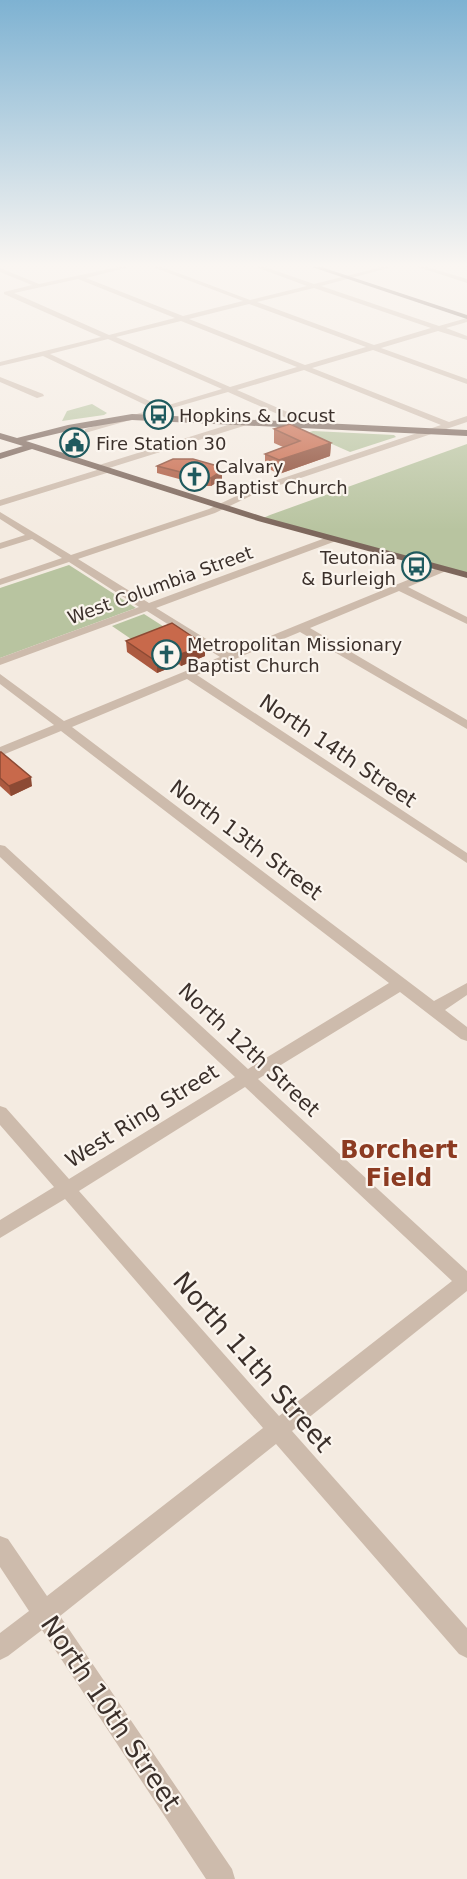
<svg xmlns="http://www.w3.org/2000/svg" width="467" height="1879" viewBox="0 0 467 1879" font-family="'DejaVu Sans',sans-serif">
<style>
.green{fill:#b8c4a0}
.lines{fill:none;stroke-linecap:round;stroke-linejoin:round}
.minor{fill:#cdbbac;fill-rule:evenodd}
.major{fill:#7d675c;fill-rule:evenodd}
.wall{fill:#ac5a40}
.shaded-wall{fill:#8c4a34}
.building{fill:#c8694b;stroke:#8c4a34;stroke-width:1.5}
.labels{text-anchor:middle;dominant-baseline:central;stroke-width:4.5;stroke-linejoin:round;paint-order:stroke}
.far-poi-label{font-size:18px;fill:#3b302b;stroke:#fbf5ee;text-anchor:start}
.far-street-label{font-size:18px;fill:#3b302b;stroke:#fbf5ee}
.street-label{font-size:21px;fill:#3b302b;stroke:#fbf5ee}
.quarter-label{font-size:24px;font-weight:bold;fill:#8c3b22;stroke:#fbf5ee}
.near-street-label{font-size:26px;fill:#3b302b;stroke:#fbf5ee}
</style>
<rect width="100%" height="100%" fill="#f4ebe1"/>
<g class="green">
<polygon points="92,404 107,413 104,415 62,421 67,411"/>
<polygon points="313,431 394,435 396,437 350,452 307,433"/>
<polygon points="467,444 467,575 261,519 270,515"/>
<polygon points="69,565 136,608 0,658 0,588"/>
<polygon points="144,614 169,630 134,641 112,626"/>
</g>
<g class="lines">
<g class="minor">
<path d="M118 267H129L86 278 183 316 243 301 153 267H162L250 300 307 286 256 267H265L314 284 382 267H392L321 286 439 326 467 318V322L446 328 467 336V340L438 331 381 348 467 379V384L373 350 312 368 449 422 467 416V422L259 492 215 513 78 559 149 603 328 537H336V541L156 608 229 653 442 566 446 567V571L408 587 467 617V624L399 591 310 628 467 720V729L300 632 197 675 467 853V863L187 679 72 727 434 1001 467 983V995L445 1010 467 1027V1041L461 1039 400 992 258 1079 467 1271V1291L292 1431 467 1628V1658L459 1654 276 1444 60 1616 232 1869 235 1879H206L42 1630 8 1656 0 1660V1633L29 1611 0 1567V1536L8 1539 47 1596 263 1428 65 1199 0 1238V1220L54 1187 0 1125V1106L6 1108 69 1179 235 1077 0 857V845L5 846 248 1069 389 983 61 731 0 756V747L54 725 0 684V674L64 721 220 657 147 611 0 665V658L139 607 69 562 0 585V579L62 558 32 539 0 549V543L25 535 0 519V512L71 555 209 509 253 488 441 425 304 370 237 390 315 424V428H309L228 392 85 433V429L154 409 43 356 0 366V362L101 337 4 294V292L32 285 0 272V268L39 284ZM78 279 175 318 109 335 14 293ZM314 288 431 328 374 345 257 302ZM249 304 366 347 305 365 189 319ZM181 321 297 367 230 387 116 337ZM108 339 222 389 162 407 50 354ZM245 1087 452 1281 279 1416 79 1191Z"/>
<polygon points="418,267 427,267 467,279 467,283"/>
<polygon points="0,377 43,394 44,396 37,398 0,382"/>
<polygon points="247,419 251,422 250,424 109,468 112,470 110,472 0,506 0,500 97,470 96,466"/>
</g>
<g class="major">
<polygon points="312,267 321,267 467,315 467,319"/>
<polygon points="132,414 467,430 467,436 132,420 68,431 26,441 264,517 467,572 467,578 258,521 32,449 0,459 0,453 23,446 0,439 0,433 17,438 68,425"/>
</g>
</g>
<g class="wall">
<polygon points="274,429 331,443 330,456 279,474 265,467 265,454 283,447 274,443"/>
<polygon points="157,466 222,479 211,486 205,486 157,473"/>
<polygon points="126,641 205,656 181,666 179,664 157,673 127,652"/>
<polygon points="0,752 32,786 11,796 0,786"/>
</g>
<g class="shaded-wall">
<polygon points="331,443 330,456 279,474 279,460"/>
<polygon points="222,471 222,479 211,486 211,478"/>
<polygon points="205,645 205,656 181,666 181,654"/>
<polygon points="179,653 179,664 157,673 157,662"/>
<polygon points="31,777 32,786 11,796 9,786"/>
</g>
<g class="building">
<polygon points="290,424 331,443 279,460 265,454 300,441 274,429"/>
<polygon points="173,459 193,459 214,465 222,471 211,478 204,478 157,466"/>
<polygon points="172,623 205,645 181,654 179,653 157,662 126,641"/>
<polygon points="0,752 1,752 31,777 9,786 0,778"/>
</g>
<linearGradient id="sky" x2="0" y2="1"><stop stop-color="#7eb2d2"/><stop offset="0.5" stop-color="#faf6f2"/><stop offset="1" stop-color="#faf6f2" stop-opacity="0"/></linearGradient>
<rect width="467" height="530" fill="url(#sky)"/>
<defs>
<symbol id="bus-ring" viewBox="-11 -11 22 22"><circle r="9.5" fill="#fbf5ee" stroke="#1f5a5e" stroke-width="1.5"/><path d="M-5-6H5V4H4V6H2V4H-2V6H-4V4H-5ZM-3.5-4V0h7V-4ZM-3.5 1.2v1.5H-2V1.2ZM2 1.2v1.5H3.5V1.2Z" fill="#1f5a5e"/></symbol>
<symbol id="civic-ring" viewBox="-11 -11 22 22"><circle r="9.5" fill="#fbf5ee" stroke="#1f5a5e" stroke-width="1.5"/><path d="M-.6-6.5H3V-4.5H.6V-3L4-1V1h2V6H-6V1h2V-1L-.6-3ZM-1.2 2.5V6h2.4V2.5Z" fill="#1f5a5e"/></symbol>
<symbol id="church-ring" viewBox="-11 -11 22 22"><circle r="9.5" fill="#fbf5ee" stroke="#1f5a5e" stroke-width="1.5"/><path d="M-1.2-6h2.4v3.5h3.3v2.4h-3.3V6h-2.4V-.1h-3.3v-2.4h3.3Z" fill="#1f5a5e"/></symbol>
</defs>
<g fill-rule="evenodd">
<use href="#bus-ring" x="142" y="398" width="33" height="33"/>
<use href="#civic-ring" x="58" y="426" width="33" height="33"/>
<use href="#church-ring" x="178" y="460" width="33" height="33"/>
<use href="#bus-ring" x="400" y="550" width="33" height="33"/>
<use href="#church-ring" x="150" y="638" width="33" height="33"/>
</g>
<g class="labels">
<g class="far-poi-label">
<text x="179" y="415">Hopkins &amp; Locust</text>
<text x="96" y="443">Fire Station 30</text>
<text x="215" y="466">Calvary<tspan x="215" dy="21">Baptist Church</tspan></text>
<text x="396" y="557" text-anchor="end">Teutonia<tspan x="396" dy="21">&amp; Burleigh</tspan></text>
<text x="187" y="644">Metropolitan Missionary<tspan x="187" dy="21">Baptist Church</tspan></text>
</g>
<g class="far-street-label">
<text transform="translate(160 585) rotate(-20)">West Columbia Street</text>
</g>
<g class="street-label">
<text transform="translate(338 751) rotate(34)">North 14th Street</text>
<text transform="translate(246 840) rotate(37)">North 13th Street</text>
<text transform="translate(249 1050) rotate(43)">North 12th Street</text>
<text transform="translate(142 1116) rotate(-32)">West Ring Street</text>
</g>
<g class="quarter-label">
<text x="399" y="1150">Borchert<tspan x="399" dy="28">Field</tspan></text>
</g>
<g class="near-street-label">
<text transform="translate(253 1362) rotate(49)">North 11th Street</text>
<text transform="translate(111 1713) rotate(56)">North 10th Street</text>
</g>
</g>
</svg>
